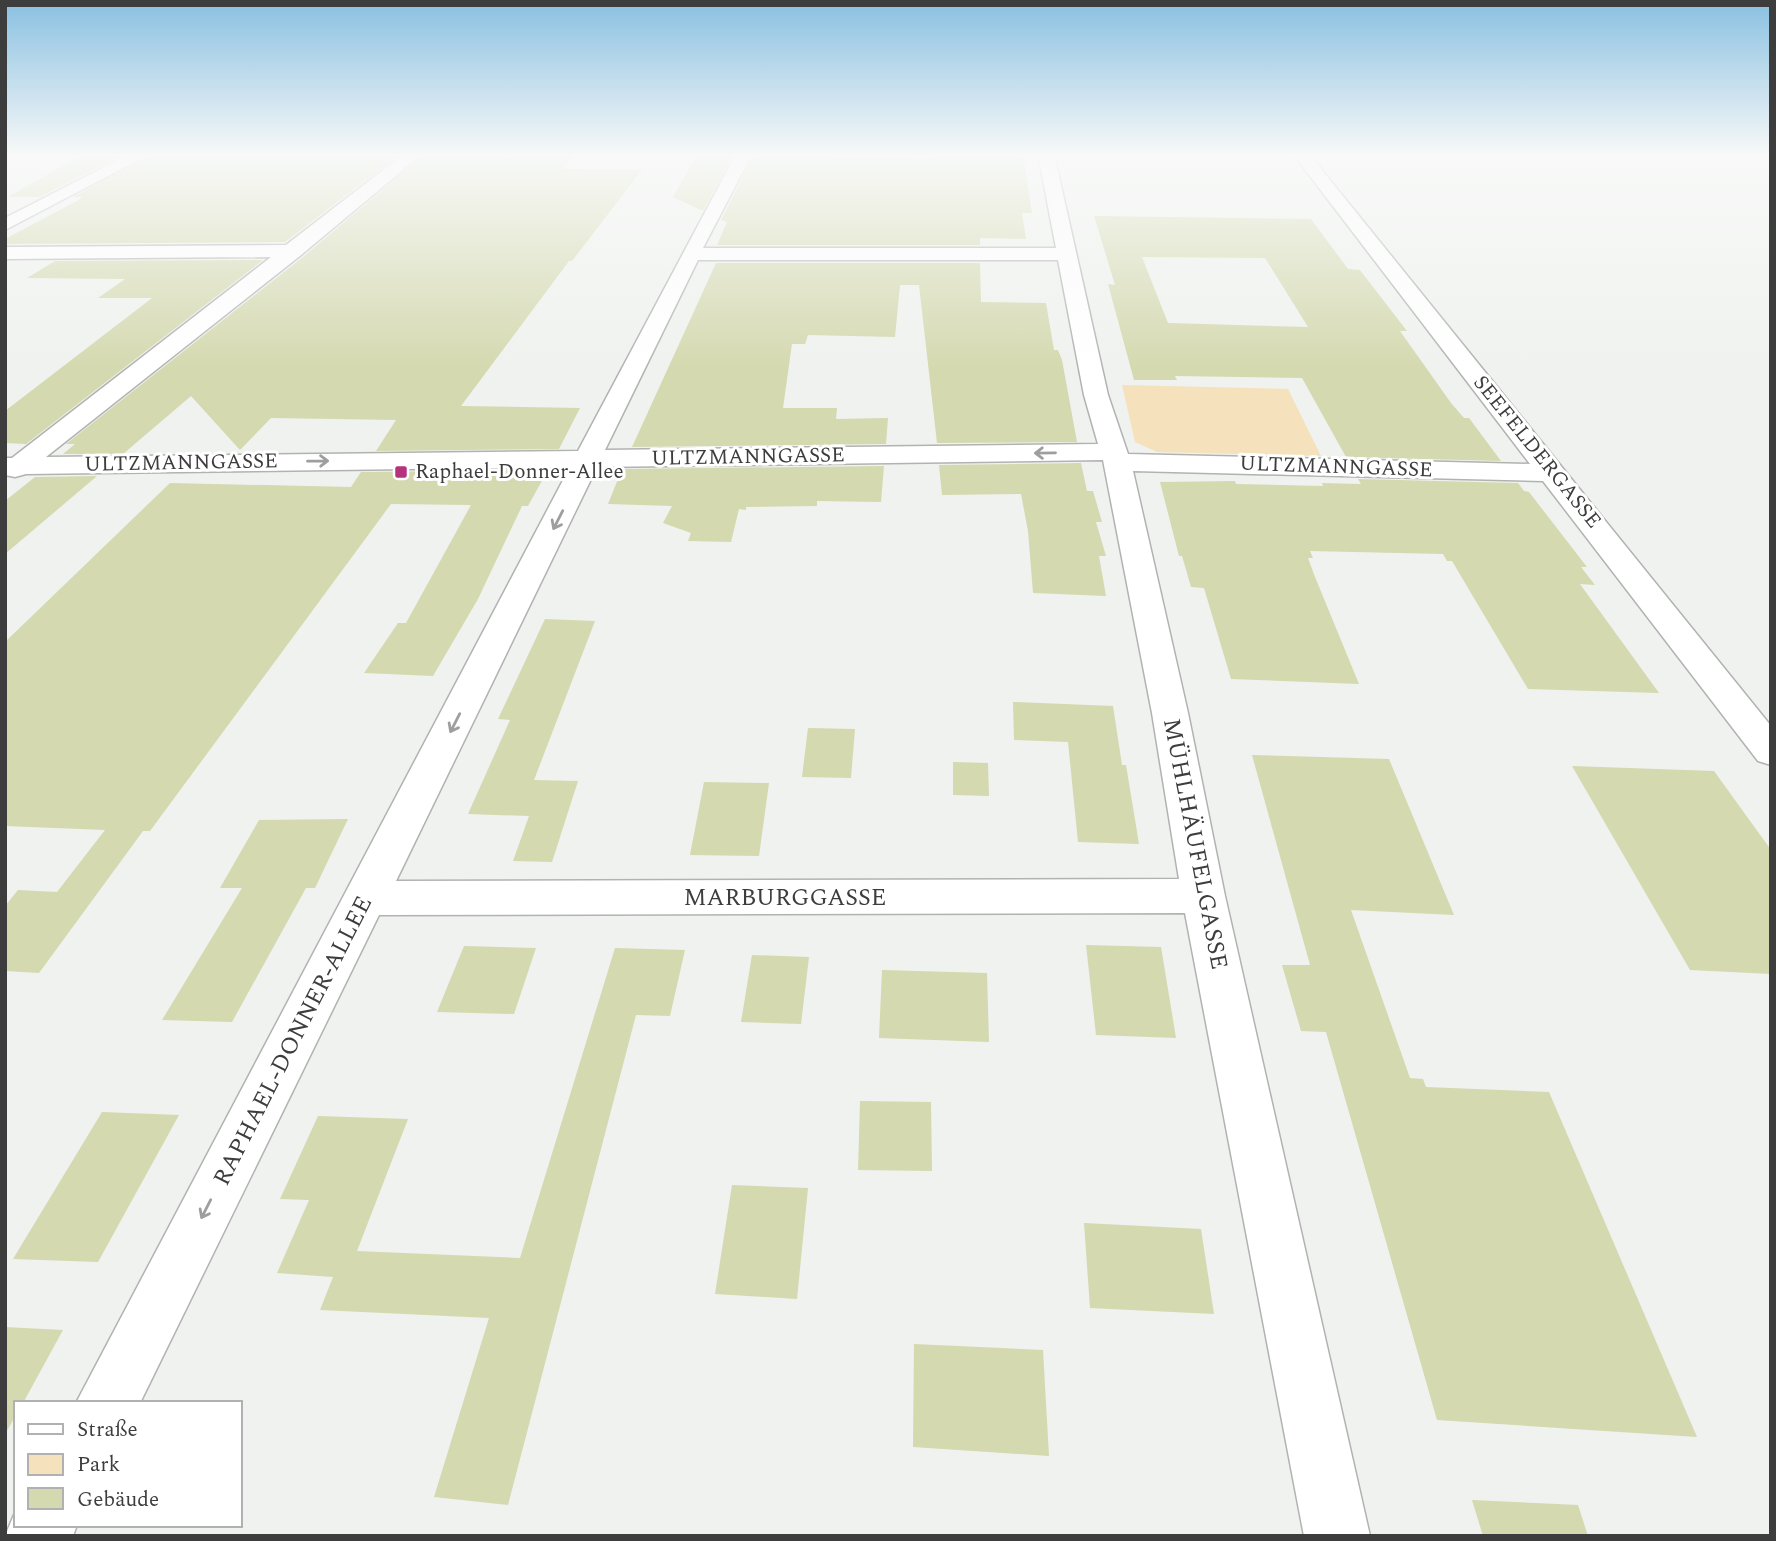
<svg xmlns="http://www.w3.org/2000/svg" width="1776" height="1541" viewBox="0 0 1776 1541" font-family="Spectral,serif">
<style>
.green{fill:#f5e1bc}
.building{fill:#d4d9af;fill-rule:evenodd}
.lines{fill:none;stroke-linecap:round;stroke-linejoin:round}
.street-casing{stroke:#b1b3b1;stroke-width:3}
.street{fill:#fff;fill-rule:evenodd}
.oneway{stroke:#9e9e9e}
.poi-dot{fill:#b5337d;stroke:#fff;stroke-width:2.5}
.labels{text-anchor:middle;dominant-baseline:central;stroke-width:6;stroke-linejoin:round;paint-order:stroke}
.far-street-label{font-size:21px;fill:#3c3d3c;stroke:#fff}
.far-poi-label{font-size:21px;fill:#3c3d3c;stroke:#fff;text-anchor:start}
.street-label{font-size:24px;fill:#3c3d3c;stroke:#fff}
</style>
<rect width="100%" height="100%" fill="#eff2ef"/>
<polygon class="green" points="1122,385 1288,389 1321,456 1157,452 1135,442"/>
<g class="building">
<polygon points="84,154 124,154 40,197 8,197"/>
<polygon points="152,154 400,154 285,242 5,244 5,239 77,201 82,197 73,197"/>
<polygon points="425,154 575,154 562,169 642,170 572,261 569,261 461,406 580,408 559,449 376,451 396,420 271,418 240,450 191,396 123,454 63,454 75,444 66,444 303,257"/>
<polygon points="698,154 733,154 703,211 673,197"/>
<polygon points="754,155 932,158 931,155 1023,155 1032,213 1022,213 1026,239 980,238 980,245 717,245 727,222 721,220"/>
<path d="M1094 216 1311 219 1348 269 1360 270 1407 331H1400L1451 403 1464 418H1469L1501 461 1346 457 1302 378 1175 376 1177 380H1134L1108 284 1115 285ZM1142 257 1265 258 1308 327 1168 323Z"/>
<polygon points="263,260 26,444 5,443 5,411 152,298 98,298 125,279 27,278 55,261"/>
<polygon points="716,263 980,263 981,302 1046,303 1054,350 1058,350 1062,360 1077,442 937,443 919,285 900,285 895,337 808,335 805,344 792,344 783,408 837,408 836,419 888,418 886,444 632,447"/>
<polygon points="1081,463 1087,491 1093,491 1102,522 1096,522 1106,556 1099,556 1106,596 1033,593 1028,531 1021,494 942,495 939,465"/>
<polygon points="884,466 881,502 817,501 817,506 746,507 746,510 739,509 731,542 688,541 691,533 663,523 672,506 608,504 622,469"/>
<polygon points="548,470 528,506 522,506 478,599 433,676 364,673 398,623 406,623 471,505 391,504 150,831 143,831 39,973 5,971 5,906 18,890 57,892 105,830 5,826 5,642 170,483 351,487 361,472"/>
<polygon points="97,476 5,554 5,501 35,477"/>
<polygon points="1358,479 1518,483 1524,491 1529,492 1587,567 1581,567 1595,585 1580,584 1659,693 1528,689 1452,561 1447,561 1443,554 1310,551 1313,558 1308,558 1315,577 1359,684 1231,679 1204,588 1191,587 1182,556 1179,556 1160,482 1235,481 1236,484 1323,486 1322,483 1361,484"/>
<polygon points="545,619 595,621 534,780 578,781 552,862 513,861 529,816 468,814 510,720 498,719"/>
<polygon points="1013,702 1113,706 1122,765 1126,765 1139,844 1078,842 1068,742 1014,740"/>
<polygon points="808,728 855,729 851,778 802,777"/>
<polygon points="1252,755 1389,759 1454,915 1351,910 1410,1078 1423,1079 1426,1087 1549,1092 1697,1437 1437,1420 1326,1032 1301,1031 1282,965 1310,965"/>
<polygon points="953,762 988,763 989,796 953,795"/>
<polygon points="1572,766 1714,771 1771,850 1771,974 1690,970"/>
<polygon points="704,782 769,783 759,856 690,855"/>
<polygon points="348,819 315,888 306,888 232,1022 162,1020 242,888 220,888 259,820"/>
<polygon points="1086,945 1161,947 1176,1038 1096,1035"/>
<polygon points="464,946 536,948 514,1014 437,1012"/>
<polygon points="615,948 685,950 670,1016 636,1015 508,1505 434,1497 489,1318 320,1310 333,1277 277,1273 309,1200 280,1199 318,1116 408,1119 357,1251 520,1258"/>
<polygon points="752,955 809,957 801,1024 741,1022"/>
<polygon points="882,970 987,973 989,1042 879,1038"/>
<polygon points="860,1101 931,1102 932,1171 858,1170"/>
<polygon points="102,1112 179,1115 98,1262 13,1259"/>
<polygon points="732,1185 808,1188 797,1299 715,1294"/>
<polygon points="1084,1223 1201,1229 1214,1314 1090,1308"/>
<polygon points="5,1327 63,1330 23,1403 16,1403 16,1415 5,1434"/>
<polygon points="914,1344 1043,1350 1049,1456 913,1447"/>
<polygon points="1472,1500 1578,1505 1588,1536 1483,1536"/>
</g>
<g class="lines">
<defs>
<g id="street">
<polygon points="130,154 150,154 5,230 5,218"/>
<path d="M404 154H422L301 255 46 457 578 451 736 154H752L703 248H1056L1038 154H1054L1108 395 1128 454 1530 464 1293 154H1309L1771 726V765L1758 761 1543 481 1133 471 1188 713 1225 896 1370 1536H1304L1185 913 379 915 140 1403H76L570 467 26 474 15 477 5 475V458H12L271 257 5 259V247L286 245ZM698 260H1058L1084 395 1098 444 605 450ZM1103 460 1152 713 1179 879 396 881 597 467Z"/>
<polygon points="16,1510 16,1525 77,1525 73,1536 5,1536"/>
</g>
</defs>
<use href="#street" class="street-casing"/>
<use href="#street" class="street"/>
</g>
<defs><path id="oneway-shaft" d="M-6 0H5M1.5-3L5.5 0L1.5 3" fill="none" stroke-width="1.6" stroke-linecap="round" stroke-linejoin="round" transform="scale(1.75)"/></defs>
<g class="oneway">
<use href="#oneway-shaft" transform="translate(1045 453) rotate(179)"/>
<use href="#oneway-shaft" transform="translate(318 461) rotate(-1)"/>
<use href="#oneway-shaft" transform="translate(558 520) rotate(117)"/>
<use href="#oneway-shaft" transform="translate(455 723) rotate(117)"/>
<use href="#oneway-shaft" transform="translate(206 1209) rotate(117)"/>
</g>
<linearGradient id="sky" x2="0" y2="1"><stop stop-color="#89c0e1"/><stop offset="0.42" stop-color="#f8f9f8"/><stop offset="1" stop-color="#f8f9f8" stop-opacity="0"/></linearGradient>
<rect width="1776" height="370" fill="url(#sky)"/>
<rect class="poi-dot" x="394" y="465" width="14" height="14" rx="3.5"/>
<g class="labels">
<g class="far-street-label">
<text transform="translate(1537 452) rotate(51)">SEEFELDERGASSE</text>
<text transform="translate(748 457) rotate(-1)">ULTZMANNGASSE</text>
<text transform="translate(181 463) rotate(-1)">ULTZMANNGASSE</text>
<text transform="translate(1336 467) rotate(2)">ULTZMANNGASSE</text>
</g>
<g class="far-poi-label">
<text x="415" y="472">Raphael-Donner-Allee</text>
</g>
<g class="street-label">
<text transform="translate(1195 844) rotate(79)">MÜHLHÄUFELGASSE</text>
<text x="785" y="898">MARBURGGASSE</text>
<text transform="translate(293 1041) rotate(-63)">RAPHAEL-DONNER-ALLEE</text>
</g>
</g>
<rect width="1776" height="1541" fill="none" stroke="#3c3d3c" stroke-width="14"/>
<rect x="14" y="1401" width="228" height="126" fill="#ffffff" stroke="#b1b1b1" stroke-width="2"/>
<rect x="28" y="1424" width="35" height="10" fill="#ffffff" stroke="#b1b1b1" stroke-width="2"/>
<text x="77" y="1436" font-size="21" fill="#3c3d3c">Straße</text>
<rect x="28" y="1454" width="35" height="21" fill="#f5e1bc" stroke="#b1b1b1" stroke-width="2"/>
<text x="77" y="1471" font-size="21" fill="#3c3d3c">Park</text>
<rect x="28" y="1488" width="35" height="21" fill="#d4d9af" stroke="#b1b1b1" stroke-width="2"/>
<text x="77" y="1506" font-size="21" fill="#3c3d3c">Gebäude</text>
</svg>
